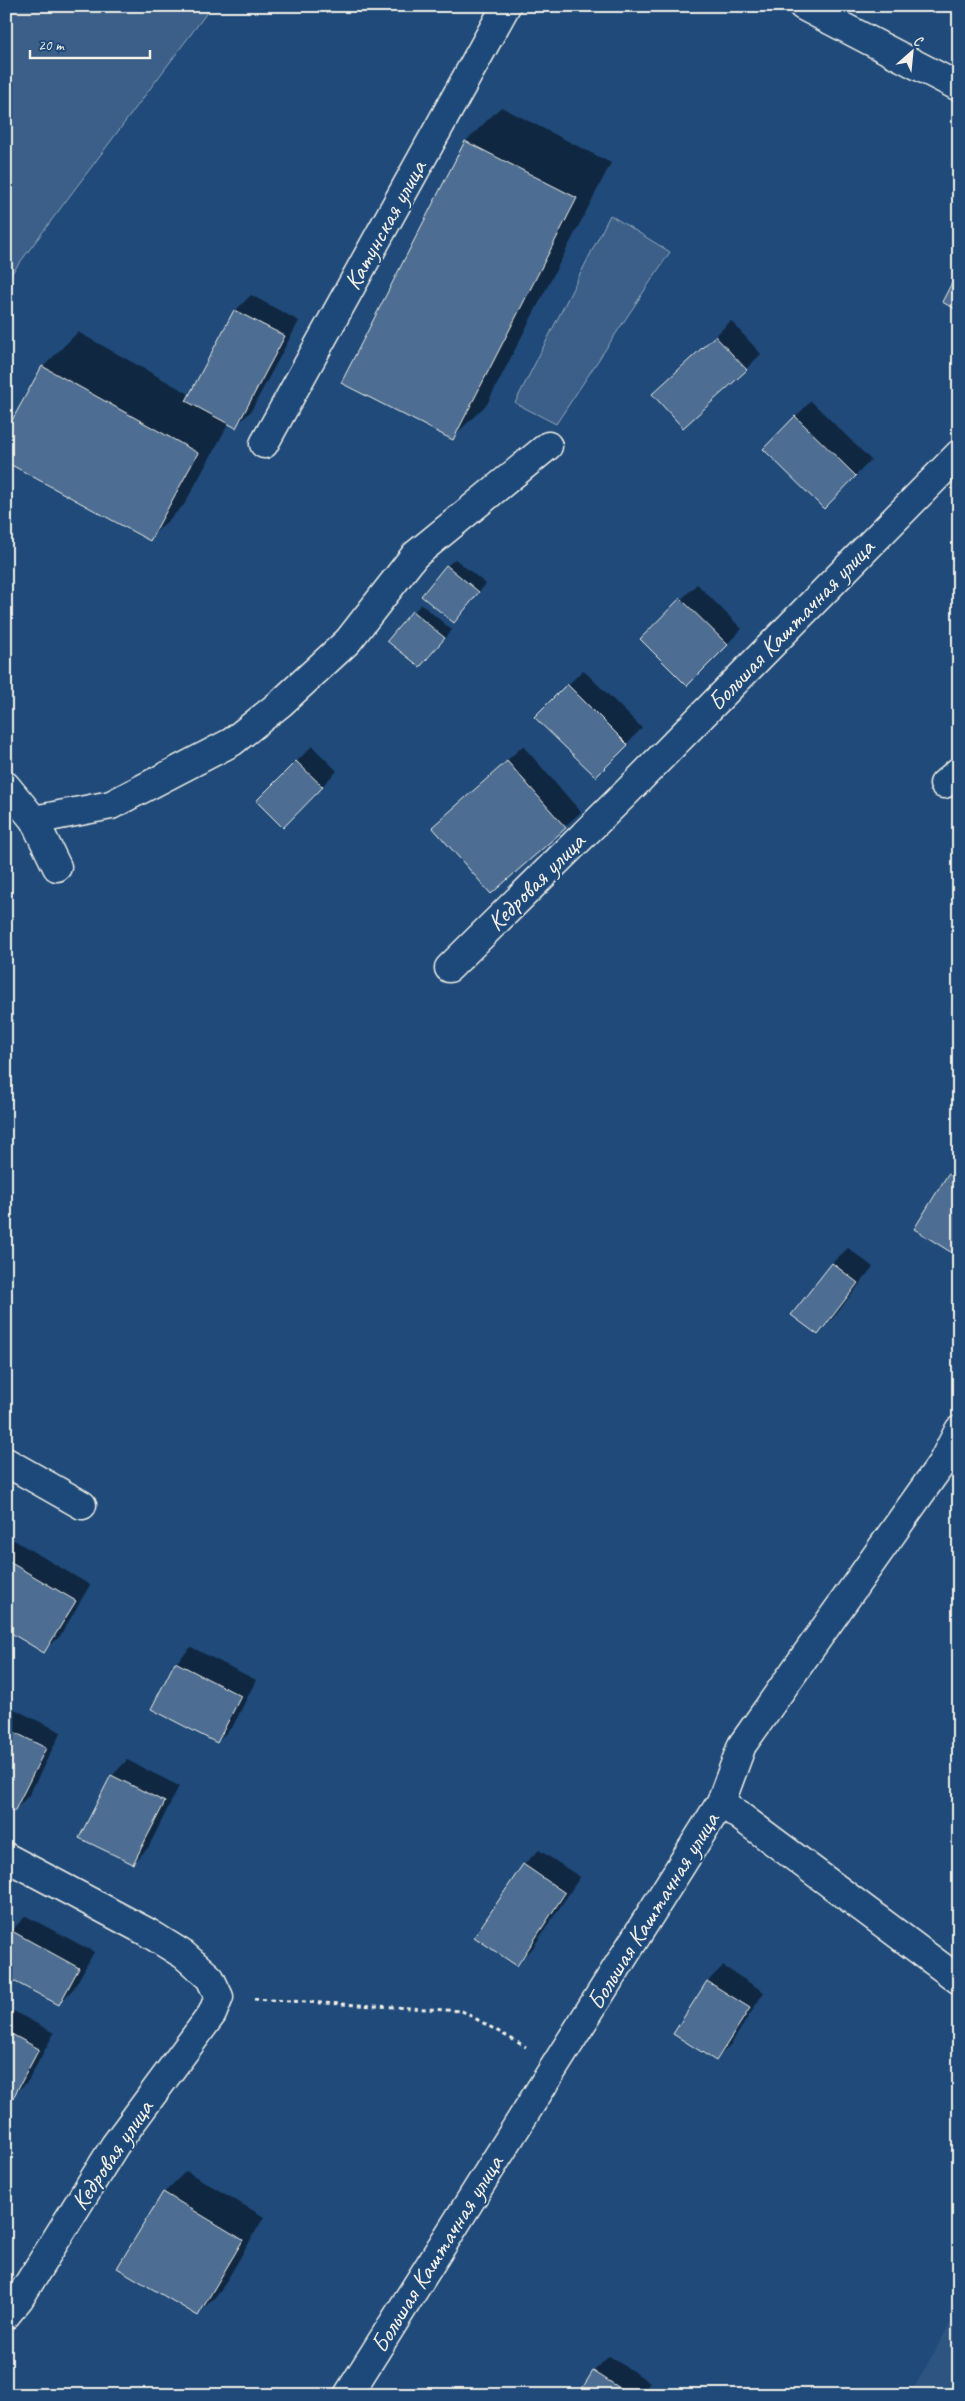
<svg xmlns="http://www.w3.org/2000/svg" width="965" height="2401" viewBox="0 0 965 2401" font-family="Caveat,sans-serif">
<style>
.built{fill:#2d5581}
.green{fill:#3a5f88;stroke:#97a8b8}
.shadow{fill:#0007}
.building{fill:#4d6e92;stroke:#f4f1e8}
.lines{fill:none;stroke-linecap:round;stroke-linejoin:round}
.minor-casing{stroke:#f4f1e8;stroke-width:31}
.path{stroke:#f4f1e8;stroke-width:3;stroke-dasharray:4 4;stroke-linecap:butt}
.minor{stroke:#1f4a7a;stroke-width:28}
.labels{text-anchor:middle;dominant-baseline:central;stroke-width:4;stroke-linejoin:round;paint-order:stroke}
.street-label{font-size:25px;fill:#f4f1e8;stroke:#1f4a7a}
</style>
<rect width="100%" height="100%" fill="#1f4a7a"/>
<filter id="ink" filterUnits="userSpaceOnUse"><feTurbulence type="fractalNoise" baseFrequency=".02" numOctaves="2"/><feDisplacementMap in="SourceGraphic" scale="10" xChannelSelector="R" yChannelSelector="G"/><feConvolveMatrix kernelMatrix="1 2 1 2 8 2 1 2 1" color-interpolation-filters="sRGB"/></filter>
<g filter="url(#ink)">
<polygon class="built" points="959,2308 959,2395 910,2395"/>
<g class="green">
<polygon points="6,6 212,6 6,281"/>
<polygon points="610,215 670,252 556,424 515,403"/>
</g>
<g class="shadow">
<polygon points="501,107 611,163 487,404 452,438 343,383 466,141"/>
<polygon points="251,295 299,321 251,411 235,427 229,423 184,505 149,539 43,367 78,332 191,395 235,311"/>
<polygon points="731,321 761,354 746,369 669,379"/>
<polygon points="811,401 871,460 824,508 765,449"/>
<polygon points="455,559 486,584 461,613 447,566"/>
<polygon points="697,584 742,629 687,684 641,639"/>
<polygon points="421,604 452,630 428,658 389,641"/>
<polygon points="583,670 642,728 596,775 536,717"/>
<polygon points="312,746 337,771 283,826 258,801"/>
<polygon points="523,746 581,812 491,892 434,827"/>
<polygon points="959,1166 959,1252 957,1254 949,1175"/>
<polygon points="848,1248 873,1267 833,1318 818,1334 793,1315 832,1263"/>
<polygon points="14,1540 90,1585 60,1636 44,1651 6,1629 6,1547"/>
<polygon points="191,1647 256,1680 233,1726 217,1742 176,1663"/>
<polygon points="14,1709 61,1732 29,1795 14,1811 6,1807 6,1717"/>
<polygon points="127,1760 179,1786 148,1848 133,1863 112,1776"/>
<polygon points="539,1850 580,1877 532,1949 516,1964 523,1865"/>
<polygon points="26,1916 94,1952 74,1988 59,2004 11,1931"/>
<polygon points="723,1966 764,1992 731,2044 716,2060 674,2034 708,1981"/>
<polygon points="6,2007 54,2033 28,2081 12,2096 6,2093"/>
<polygon points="186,2171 264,2217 220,2292 198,2314 164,2193"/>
<polygon points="609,2356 650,2382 642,2395 579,2395 594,2371"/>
</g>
<g class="building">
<polygon points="465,141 577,198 453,440 341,383"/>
<polygon points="959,269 959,311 942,302"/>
<polygon points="234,310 285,336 236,428 186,401"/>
<polygon points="715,336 747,370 683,428 652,394"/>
<polygon points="42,366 198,453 150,541 6,462 6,431"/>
<polygon points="795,416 856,476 824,509 763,449"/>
<polygon points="446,565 479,592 454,623 421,596"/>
<polygon points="680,598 728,645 687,686 640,639"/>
<polygon points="412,611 445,638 420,667 387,641"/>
<polygon points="567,684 628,745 596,777 534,717"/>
<polygon points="296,761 323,787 283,828 256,801"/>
<polygon points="507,761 566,828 491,894 432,827"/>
<polygon points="948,1174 959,1181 957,1256 914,1229"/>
<polygon points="832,1263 858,1283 818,1335 791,1315"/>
<polygon points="6,1560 76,1601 44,1653 6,1630"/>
<polygon points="175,1662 241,1696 217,1743 151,1709"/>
<polygon points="6,1728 46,1748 14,1812 6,1808"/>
<polygon points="111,1775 165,1802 133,1864 79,1838"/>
<polygon points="523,1864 565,1893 517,1966 474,1937"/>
<polygon points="10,1930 79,1968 59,2005 6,1977 6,1936"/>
<polygon points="707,1981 750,2008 716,2061 673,2034"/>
<polygon points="6,2031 39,2049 13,2098 6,2094"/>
<polygon points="163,2192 243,2240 198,2316 117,2268"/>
<polygon points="593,2371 631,2395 578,2395"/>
</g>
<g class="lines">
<defs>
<g id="minor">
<polyline points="803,6 959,87"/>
<polyline points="264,444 506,6"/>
<polyline points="944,784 959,771"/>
<polyline points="6,786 34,820 57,867"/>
<polyline points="34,820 111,805 232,742 281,703 348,641 415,555 548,446"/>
<polyline points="449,968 624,795 959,454"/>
<polyline points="6,1462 82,1505"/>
<polyline points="721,1802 959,1980"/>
<polyline points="6,1857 147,1932 184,1955 210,1978 219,1997 212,2014 115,2145 19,2299 6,2315"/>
<polyline points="348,2395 721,1802 742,1745 942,1463 959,1430"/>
</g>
</defs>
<use href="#minor" class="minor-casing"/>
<polyline class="path" points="254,1999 462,2011 526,2047"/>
<use href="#minor" class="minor"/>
</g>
</g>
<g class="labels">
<g class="street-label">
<text transform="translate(385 225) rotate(-61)">Катунская улица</text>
<text transform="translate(791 625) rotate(-46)">Большая Каштачная улица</text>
<text transform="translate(536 882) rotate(-45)">Кедровая улица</text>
<text transform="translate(653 1911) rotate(-58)">Большая Каштачная улица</text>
<text transform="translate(112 2155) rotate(-56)">Кедровая улица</text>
<text transform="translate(437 2254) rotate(-58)">Большая Каштачная улица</text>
</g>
</g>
<rect width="965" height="2401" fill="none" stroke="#1f4a7a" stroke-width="25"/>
<rect x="12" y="12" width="940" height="2376" fill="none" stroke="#f4f1e8" stroke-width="2" filter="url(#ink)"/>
<g transform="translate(912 52) rotate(27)" stroke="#1f4a7a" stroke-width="4" paint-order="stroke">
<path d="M0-4L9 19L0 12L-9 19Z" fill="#f4f1e8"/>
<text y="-8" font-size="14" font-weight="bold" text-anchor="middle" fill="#f4f1e8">С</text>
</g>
<path d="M30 50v8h120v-8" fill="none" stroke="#f4f1e8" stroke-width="2.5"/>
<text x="38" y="50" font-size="15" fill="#f4f1e8" stroke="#1f4a7a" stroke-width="4" paint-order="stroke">20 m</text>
</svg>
